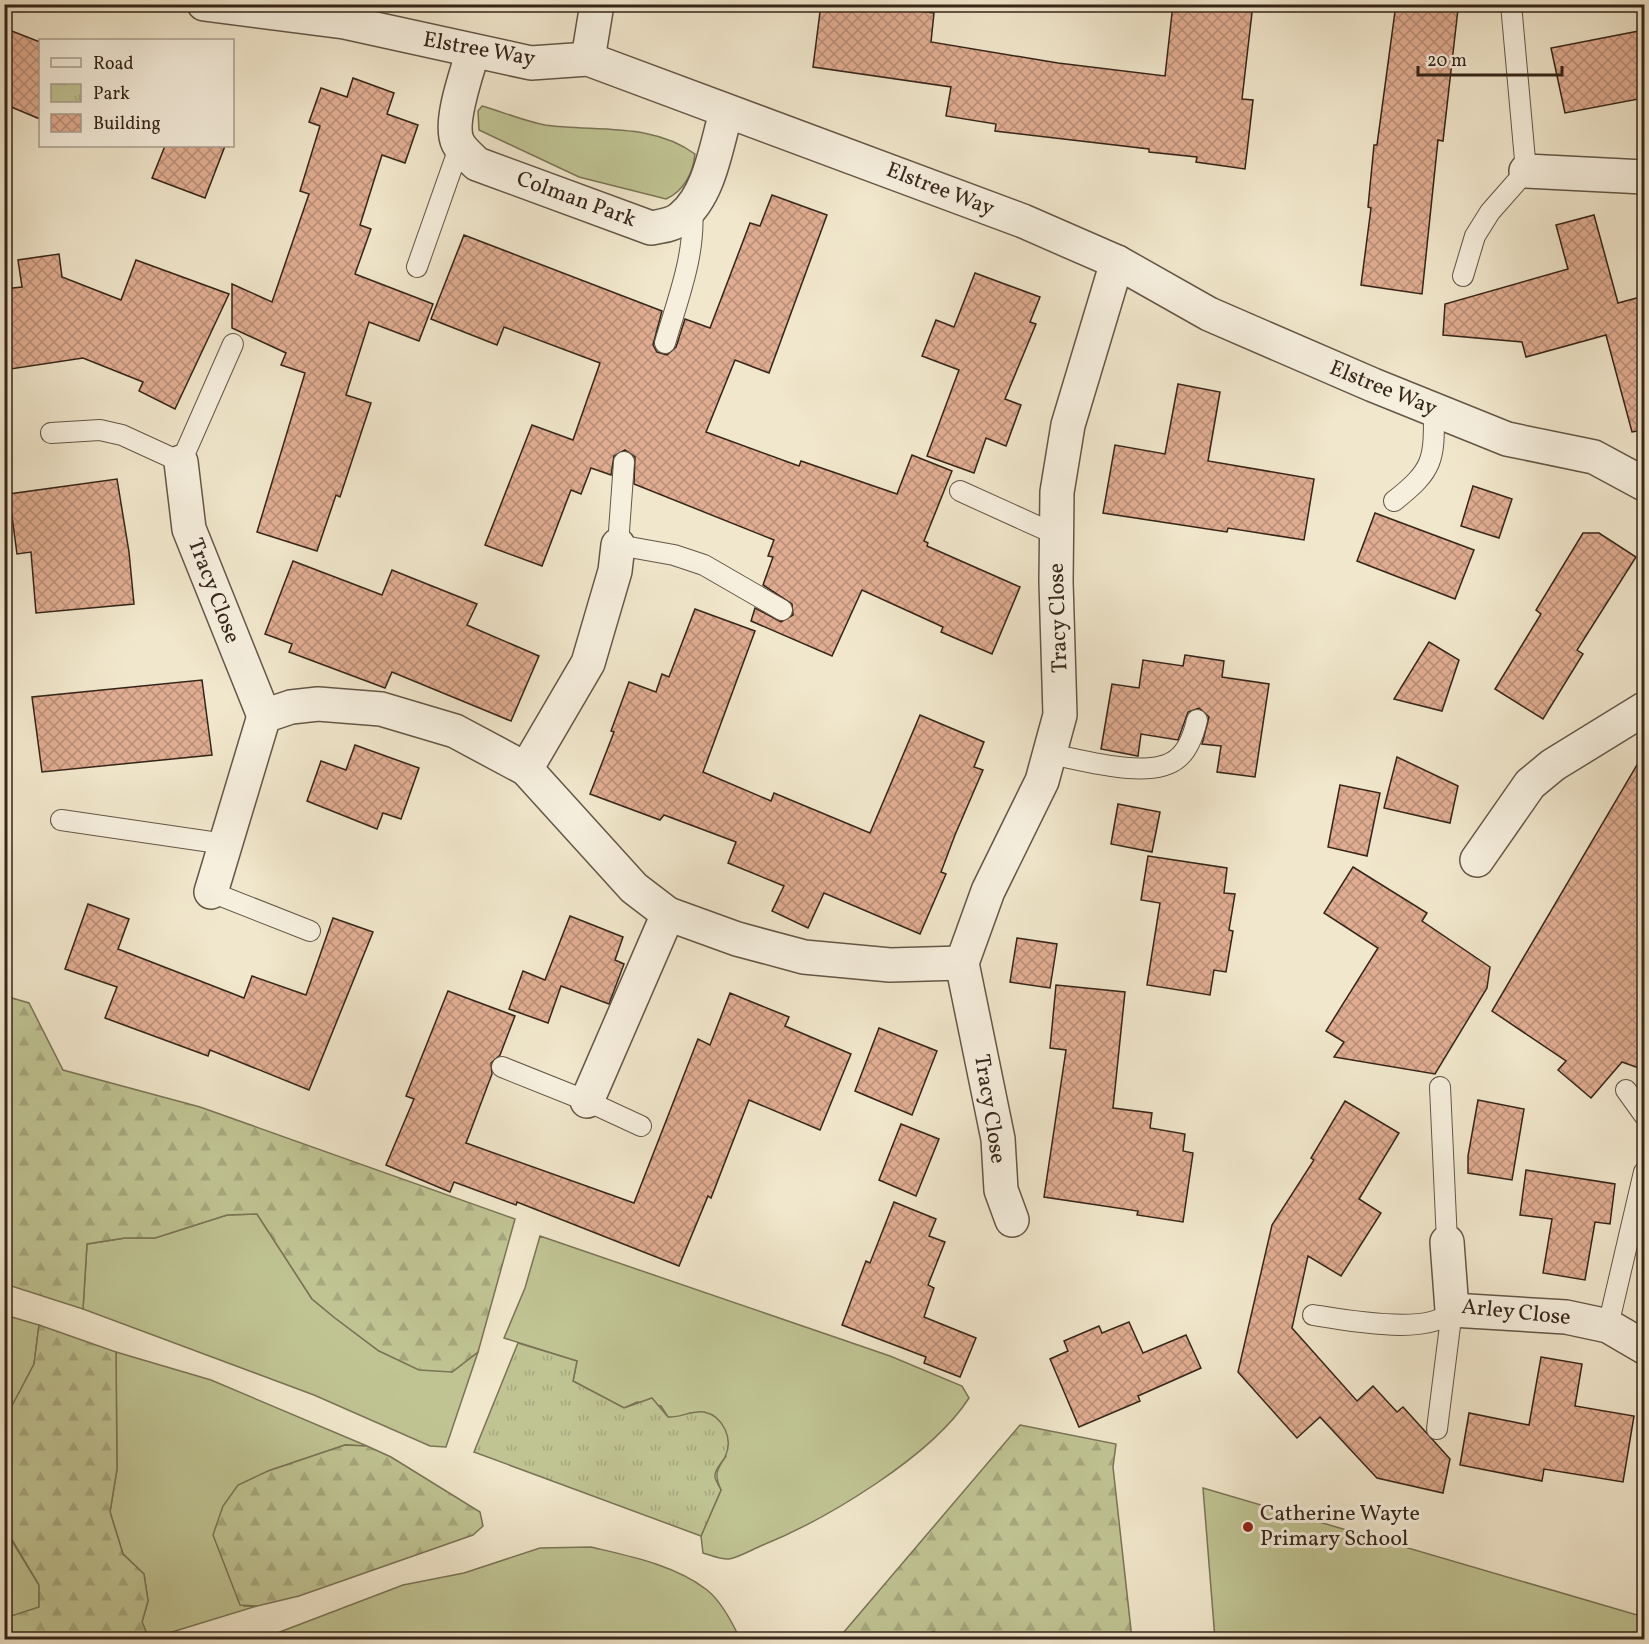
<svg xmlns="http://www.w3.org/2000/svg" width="1649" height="1644" viewBox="0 0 1649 1644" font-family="Vollkorn,serif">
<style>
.green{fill:#c0c493;stroke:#7a7456;stroke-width:1.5}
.forest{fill:url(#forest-firs);stroke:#7a7456;stroke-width:1.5}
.park{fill:url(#park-tufts);stroke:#7a7456;stroke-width:1.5}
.building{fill:url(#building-cross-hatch);stroke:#352519;stroke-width:1.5}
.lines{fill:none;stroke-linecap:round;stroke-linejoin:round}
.service-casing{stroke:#645646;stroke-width:22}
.minor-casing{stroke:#645646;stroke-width:36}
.service{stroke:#f6efde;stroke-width:20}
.minor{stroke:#f6efde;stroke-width:33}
.poi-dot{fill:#8f2418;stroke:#f6efde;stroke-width:2}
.labels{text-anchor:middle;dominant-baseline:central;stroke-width:6;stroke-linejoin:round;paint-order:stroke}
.street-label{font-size:22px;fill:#352519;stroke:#f6efde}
.poi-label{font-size:22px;fill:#352519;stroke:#f6efde;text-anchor:start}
</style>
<defs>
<pattern id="forest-firs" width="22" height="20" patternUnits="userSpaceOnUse" patternTransform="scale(1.5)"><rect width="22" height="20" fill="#c0c493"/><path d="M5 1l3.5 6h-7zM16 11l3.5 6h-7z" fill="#a6a87e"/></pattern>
<pattern id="park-tufts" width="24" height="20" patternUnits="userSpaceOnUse" patternTransform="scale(1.5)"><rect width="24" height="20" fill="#c0c493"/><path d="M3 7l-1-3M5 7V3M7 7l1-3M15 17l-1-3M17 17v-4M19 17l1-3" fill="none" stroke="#a6a87e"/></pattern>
<pattern id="building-cross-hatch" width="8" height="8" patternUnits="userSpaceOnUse" patternTransform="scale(1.5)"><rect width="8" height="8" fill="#e1ad92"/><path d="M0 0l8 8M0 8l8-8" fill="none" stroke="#b78d76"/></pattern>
</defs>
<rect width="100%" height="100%" fill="#f1e7cc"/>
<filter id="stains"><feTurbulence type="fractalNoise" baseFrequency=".00333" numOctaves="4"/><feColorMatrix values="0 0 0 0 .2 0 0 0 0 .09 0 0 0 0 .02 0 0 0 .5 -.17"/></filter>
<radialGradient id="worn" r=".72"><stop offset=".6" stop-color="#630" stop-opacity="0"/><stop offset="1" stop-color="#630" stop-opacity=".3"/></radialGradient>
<g class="green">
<path d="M482 106C503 112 524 121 545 125 595 132 652 122 695 154 693 173 684 191 666 199L579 177 479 130 478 111Z"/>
<polygon points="257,1214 312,1299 335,1318 379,1351 452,1372 478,1352 446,1447 430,1446 314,1395 83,1309 87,1244 125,1238 155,1238 227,1215"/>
<path d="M540 1236 890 1356 962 1386 969 1398C932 1456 827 1519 763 1545 753 1549 740 1557 729 1559 722 1560 710 1555 703 1553L701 1536 721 1490C714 1475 716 1470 726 1456L691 1413 679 1418 668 1417 661 1406 637 1402 624 1408 573 1381 577 1361 504 1338 525 1288Z"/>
<polygon points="5,1315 39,1325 34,1364 5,1421"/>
<polygon points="116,1352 211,1380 367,1446 345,1445 268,1471 244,1606 257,1606 149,1639 142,1622 148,1601 144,1574 123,1554 110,1512 117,1469"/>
<polygon points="1203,1488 1644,1617 1644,1639 1215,1639"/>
<polygon points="4,1528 39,1585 39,1608 5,1618"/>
<path d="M591 1547C629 1556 675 1565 707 1590 721 1601 733 1624 740 1639L264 1638 403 1585 464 1573 540 1548Z"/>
</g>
<g class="forest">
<polygon points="5,996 29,1003 63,1070 200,1107 515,1219 478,1352 452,1372 419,1370 379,1351 335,1318 312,1299 257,1214 227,1215 155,1238 125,1238 87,1244 83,1309 5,1284"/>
<polygon points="39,1325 116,1352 117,1469 110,1512 123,1554 144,1574 148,1601 142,1622 149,1639 5,1639 5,1618 39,1607 39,1585 5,1528 4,1421 34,1364"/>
<polygon points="1020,1425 1116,1444 1113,1467 1132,1639 952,1640 933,1631 920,1639 838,1639"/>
<polygon points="345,1445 367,1446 391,1457 480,1512 483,1526 473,1535 299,1596 257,1606 240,1605 213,1535 223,1506 238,1485 268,1471"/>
</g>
<path class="park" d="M518 1343 577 1361 573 1381 624 1408 652 1398 668 1417C681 1418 691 1410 704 1412 723 1416 734 1439 725 1457 722 1463 714 1469 715 1477 716 1481 719 1486 721 1490L701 1536 474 1452Z"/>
<g class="building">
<polygon points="821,4 867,4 934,13 931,42 1058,63 1165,76 1173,4 1253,4 1242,99 1253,100 1245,169 1196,162 1197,157 1149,152 1149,149 995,131 996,124 946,116 951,87 813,67"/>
<polygon points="1396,4 1458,9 1443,141 1438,140 1422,294 1361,285 1371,208 1368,207 1374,145 1377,145"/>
<polygon points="4,28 40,42 40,119 4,104"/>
<polygon points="1644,30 1644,98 1565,113 1551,48"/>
<polygon points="353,78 394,93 387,114 418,125 405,163 382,155 360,225 371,229 355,274 433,304 419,341 369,322 346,395 371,403 340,497 336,495 317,551 257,532 305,373 281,365 286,353 232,328 232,284 272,302 309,194 300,191 320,126 309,122 321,88 347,97"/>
<polygon points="165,146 225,146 205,198 152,178"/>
<polygon points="772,195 827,215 769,373 735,360 706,432 799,466 801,461 897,494 912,455 952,471 924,541 928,543 927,546 1020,587 992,654 941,632 943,627 862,590 832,656 751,621 755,608 781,622 793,615 792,604 763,585 773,557 768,556 774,540 634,484 635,457 625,450 614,456 611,475 591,468 581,494 571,490 542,566 485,545 532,425 573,440 600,363 504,327 497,345 431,319 464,235 662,311 653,345 657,352 667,355 676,347 685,319 710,328 750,223 760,226"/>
<polygon points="1594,215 1618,303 1644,296 1644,430 1632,432 1606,335 1526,357 1522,342 1443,335 1445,304 1568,269 1556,225"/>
<polygon points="59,254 62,277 121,300 136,260 229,294 175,409 139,391 143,382 83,358 4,370 4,289 22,287 18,260"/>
<polygon points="975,273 1040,297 1030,322 1036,324 1005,399 1021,405 1006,446 986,438 974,473 927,456 959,370 922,356 936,320 954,327"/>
<polygon points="1178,384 1220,392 1208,461 1314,479 1304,540 1228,528 1227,532 1103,513 1115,445 1165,454"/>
<polygon points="117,479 129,552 134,604 36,613 31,552 17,554 9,494"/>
<polygon points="1473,486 1512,499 1499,538 1461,526"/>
<polygon points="1375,513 1474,550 1455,599 1357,561"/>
<polygon points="1583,533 1599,533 1636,557 1577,650 1583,654 1543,719 1495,689 1541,614 1536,610"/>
<polygon points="293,561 382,595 392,570 477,604 467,625 539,656 511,721 392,672 385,688 289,652 292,644 265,634"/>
<polygon points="695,609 755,631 703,772 771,801 774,793 870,833 920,715 984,742 974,767 983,770 955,835 941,872 946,874 920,934 824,893 808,928 772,911 784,886 728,863 736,842 664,815 660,820 590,794 614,732 611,731 629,682 656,692 662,674 669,677"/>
<polygon points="1429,642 1459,660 1442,711 1394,699"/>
<polygon points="1185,655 1224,661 1222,677 1269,684 1255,777 1217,772 1221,746 1202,744 1209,717 1199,708 1188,712 1178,740 1141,734 1138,756 1101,749 1112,684 1139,688 1143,660 1183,666"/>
<polygon points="202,680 212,755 42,772 32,697"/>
<polygon points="355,745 419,768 401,819 383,813 377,829 307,801 321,761 346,770"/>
<polygon points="1644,753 1644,1070 1622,1062 1591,1098 1558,1070 1566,1061 1492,1011"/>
<polygon points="1397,757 1458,786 1450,823 1384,808"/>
<polygon points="1340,785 1380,793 1367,856 1328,847"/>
<polygon points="1118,804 1160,812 1152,852 1111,844"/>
<polygon points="1148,856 1227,868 1224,893 1235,894 1229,930 1233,931 1226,972 1214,970 1210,995 1147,985 1160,903 1141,900"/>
<polygon points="1353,867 1427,913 1422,921 1490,967 1487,988 1435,1074 1334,1057 1344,1042 1326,1031 1378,948 1324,913"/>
<polygon points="88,904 129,919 118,949 244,998 252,976 306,995 333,918 373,932 309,1090 210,1050 208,1056 105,1018 117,987 65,969"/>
<polygon points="570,916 623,937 615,960 624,964 609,1004 561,986 548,1023 509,1009 523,971 545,980"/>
<polygon points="1017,938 1057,944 1050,988 1010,982"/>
<polygon points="1056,985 1125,992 1113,1108 1152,1113 1150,1128 1185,1134 1183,1151 1193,1153 1183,1222 1137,1215 1138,1211 1044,1197 1066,1050 1050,1048"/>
<polygon points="448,991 515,1016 500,1055 491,1063 492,1074 466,1143 634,1203 698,1039 710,1045 730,993 789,1017 785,1026 851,1054 820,1130 749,1100 711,1198 708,1196 679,1266 517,1202 516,1205 454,1182 450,1192 386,1165 414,1099 406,1096"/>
<polygon points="879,1028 937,1051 912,1115 855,1091"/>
<polygon points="1478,1100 1524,1109 1512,1180 1468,1173 1468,1156"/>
<polygon points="1345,1101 1399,1133 1359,1199 1381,1213 1341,1276 1308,1256 1292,1328 1357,1401 1373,1386 1397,1412 1403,1407 1450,1459 1443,1493 1377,1478 1320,1417 1297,1438 1238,1372 1272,1225 1314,1160 1311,1158"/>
<polygon points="901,1124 939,1139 916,1196 879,1180"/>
<polygon points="1526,1170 1615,1184 1610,1224 1595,1222 1585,1280 1543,1273 1552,1219 1520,1215"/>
<polygon points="894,1202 936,1219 929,1236 945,1242 928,1285 934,1288 924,1317 976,1338 960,1377 924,1363 926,1357 842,1325 866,1261 870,1263"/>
<polygon points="1129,1322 1143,1353 1186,1335 1201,1368 1138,1396 1140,1401 1079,1427 1050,1359 1068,1351 1064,1341 1099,1326 1102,1333"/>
<polygon points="1541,1357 1582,1364 1575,1406 1634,1416 1623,1482 1544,1469 1542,1481 1460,1465 1469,1413 1529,1425"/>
</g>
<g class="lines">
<defs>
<g id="service">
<polyline points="417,267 460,145"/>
<polyline points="1463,276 1475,236 1490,212 1526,171 1511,4"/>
<path d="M665 343C678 298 696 254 692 207"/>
<polyline points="51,433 100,430 122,435 181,462 233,344"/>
<polyline points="624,462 618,545 674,555 704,565 782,610"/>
<polyline points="960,491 1057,535"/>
<path d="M1394 501C1435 469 1434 459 1434 410"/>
<path d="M1050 754C1082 760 1152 781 1178 758 1189 749 1194 733 1197 720"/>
<polyline points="61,820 225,844"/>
<polyline points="211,892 310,931"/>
<polyline points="502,1067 587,1101 641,1126"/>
<polyline points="1440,1087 1447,1242"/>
<polyline points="1626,1090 1644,1115"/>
<path d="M1313 1315C1344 1320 1432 1337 1452 1310L1437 1429"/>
<polyline points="1608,1326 1644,1172"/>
</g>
<g id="minor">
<polyline points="204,4 344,22 531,63 588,59 1023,221 1117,262 1209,314 1373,385 1507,439 1594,457 1644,484"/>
<path d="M473 51C467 73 448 123 458 143 462 151 470 157 477 164L651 228C662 226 674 225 682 217 710 194 716 146 726 113"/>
<polyline points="588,59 597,4"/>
<polyline points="1526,171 1644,177"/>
<polyline points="181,462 189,529 264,716 291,707 318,704 381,709 455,731 526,769 634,888 668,914 737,939 804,957 890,965 962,963"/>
<polyline points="526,769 588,663 615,571 618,545"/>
<polyline points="1477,860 1530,784 1553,765 1644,709"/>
<polyline points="211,892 264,716"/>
<polyline points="587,1101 668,914"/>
<polyline points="1012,1220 1001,1190 998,1139 962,963 988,891 1042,781 1060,715 1056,582 1057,492 1068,425 1117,262"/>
<polyline points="1447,1242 1452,1310 1566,1317 1608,1326 1644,1347"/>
</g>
</defs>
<use href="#service" class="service-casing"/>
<use href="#minor" class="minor-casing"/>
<use href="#service" class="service"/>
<use href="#minor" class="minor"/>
</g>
<circle class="poi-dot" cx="1248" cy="1527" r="6"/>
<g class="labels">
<g class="street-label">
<text transform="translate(479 50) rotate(10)">Elstree Way</text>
<text transform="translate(940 190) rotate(21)">Elstree Way</text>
<text transform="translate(576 200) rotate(20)">Colman Park</text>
<text transform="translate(1383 389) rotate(22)">Elstree Way</text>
<text transform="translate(213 591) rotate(69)">Tracy Close</text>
<text transform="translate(1059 618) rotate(-92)">Tracy Close</text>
<text transform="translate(989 1109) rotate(81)">Tracy Close</text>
<text transform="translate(1516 1313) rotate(6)">Arley Close</text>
</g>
<g class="poi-label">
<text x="1260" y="1514">Catherine Wayte<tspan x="1260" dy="25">Primary School</tspan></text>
</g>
</g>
<rect width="1649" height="1644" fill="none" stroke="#f1e7cc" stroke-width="24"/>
<rect x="6" y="6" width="1637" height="1632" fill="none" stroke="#352519" stroke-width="3"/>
<rect x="12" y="12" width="1625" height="1620" fill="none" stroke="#352519" stroke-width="1.5"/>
<rect x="39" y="39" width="195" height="108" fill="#f6efde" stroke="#a99e8f" stroke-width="1.5"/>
<rect x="51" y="58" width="30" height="9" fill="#f6efde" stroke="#a99e8f" stroke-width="1.5"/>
<text x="93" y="69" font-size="18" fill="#352519">Road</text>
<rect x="51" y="84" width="30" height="18" fill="url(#park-tufts)" stroke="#a99e8f" stroke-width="1.5"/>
<text x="93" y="99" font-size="18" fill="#352519">Park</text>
<rect x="51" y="114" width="30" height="18" fill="url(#building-cross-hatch)" stroke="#a99e8f" stroke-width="1.5"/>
<text x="93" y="129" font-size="18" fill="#352519">Building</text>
<path d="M1418 66v9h144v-9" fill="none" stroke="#352519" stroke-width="3"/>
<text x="1427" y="66" font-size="18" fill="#352519" stroke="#f6efde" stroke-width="4.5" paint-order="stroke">20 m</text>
<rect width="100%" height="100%" filter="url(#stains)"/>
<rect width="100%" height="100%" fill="url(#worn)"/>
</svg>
